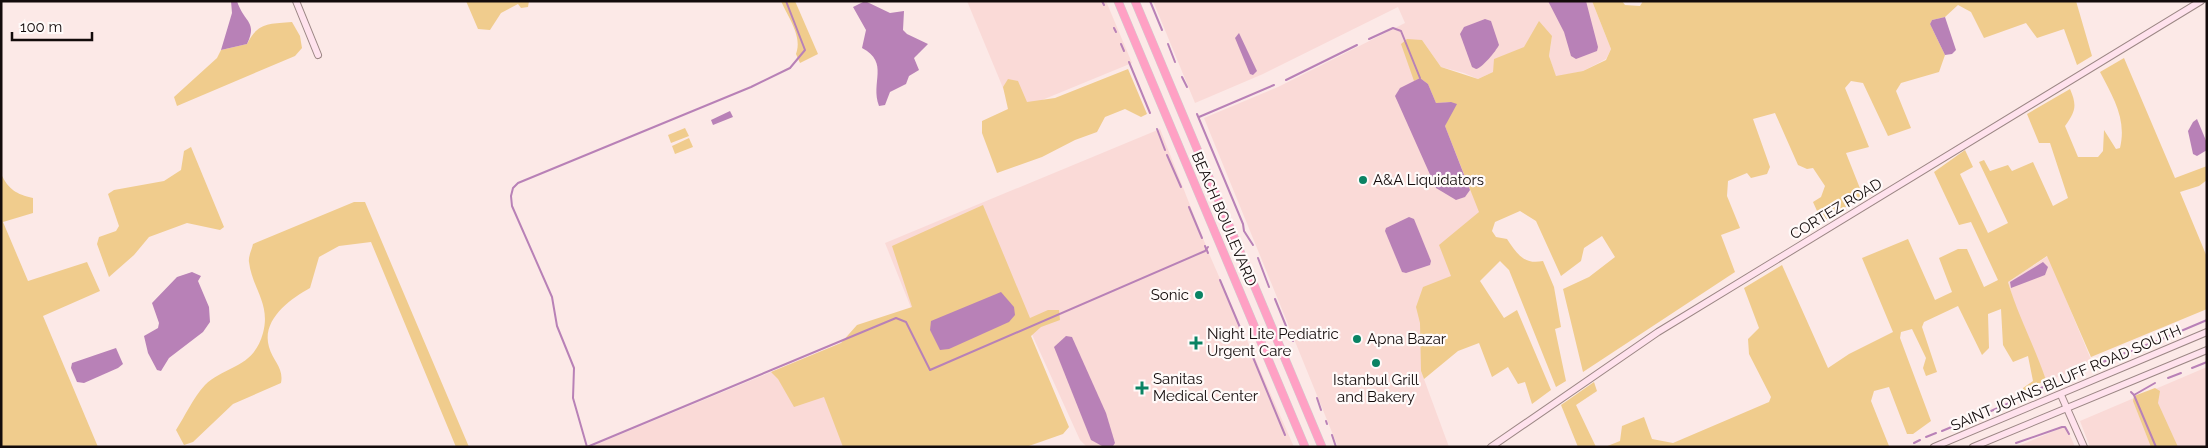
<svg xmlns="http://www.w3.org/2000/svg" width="2208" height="448" viewBox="0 0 2208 448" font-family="Raleway,sans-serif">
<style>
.built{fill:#fadad7}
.green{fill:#f0cc8d}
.water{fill:#b881b7}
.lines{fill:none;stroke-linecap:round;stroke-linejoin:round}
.stream{stroke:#b881b7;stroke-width:2}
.secondary-casing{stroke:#9c8785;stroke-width:8}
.highway-casing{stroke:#d0cece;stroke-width:9}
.secondary{stroke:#ffe2ed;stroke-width:6}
.highway{stroke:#ffa0c4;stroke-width:8}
.poi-dot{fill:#0a8363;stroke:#fffaf9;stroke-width:2}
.labels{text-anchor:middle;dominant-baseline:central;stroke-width:4.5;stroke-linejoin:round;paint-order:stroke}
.poi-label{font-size:15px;fill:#130b0b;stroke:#fffaf9;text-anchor:start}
.street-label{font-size:15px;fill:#130b0b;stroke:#fffaf9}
</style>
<rect width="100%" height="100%" fill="#fce9e7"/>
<g class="built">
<polygon points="967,1 1106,1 1132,63 1013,112"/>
<polygon points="1153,1 1592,1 1611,49 1606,59 1583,71 1556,77 1549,56 1552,36 1495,59 1493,72 1478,79 1464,73 1441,67 1422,40 1483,210 1451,276 1421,371 1449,447 1338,447 1204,118 1278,87 1405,23 1398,7 1263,74 1195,103"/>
<polygon points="1160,129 1210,256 1294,447 1087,447 1080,440 1030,330 914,315 885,243"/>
<polygon points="2048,256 2092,362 2044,383 2046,380 2015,305 2008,282"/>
<polygon points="841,343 883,447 590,447"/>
<polygon points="2207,367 2207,447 2090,447 2080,421"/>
<polygon points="2066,426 2075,447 2016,447"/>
</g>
<g class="green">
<polygon points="466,1 529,1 528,7 521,8 518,4 501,13 490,30 478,29"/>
<path d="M781 1H795L818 54 800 63 796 54C803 37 788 17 781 1Z"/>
<path d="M1592 1H1622L1625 5 1640 6 1643 1H2076L2092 56 2077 65 2064 29 2037 38 2026 23 1984 38 1971 12 1958 5 1945 17 1932 20 1930 24 1945 55 1939 72 1901 83 1896 91 1911 128 1888 136 1863 83 1851 81 1845 88 1869 147 1846 153 1863 196 1822 222 1813 202 1821 197 1825 186 1813 168 1807 169 1798 165 1775 113 1753 119 1770 167 1767 174 1751 178 1747 173 1728 181 1727 196 1740 228 1721 235 1735 272 1583 372 1563 289 1589 277 1615 257 1602 236 1584 248 1581 261 1561 276 1536 221 1520 211 1495 222 1492 231 1496 237 1507 239C1517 254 1524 265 1543 261L1554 287 1561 327 1555 329 1566 381 1556 387 1509 270 1500 261 1480 281 1504 318 1517 310 1551 390 1532 404 1525 382 1518 384 1508 367 1492 377 1479 343 1458 351 1424 379 1421 371 1420 323 1416 307 1423 287 1451 276 1439 245 1479 212 1445 126 1450 114 1451 102 1436 103 1428 84 1420 78 1414 81 1401 44 1407 39 1422 40 1441 67 1478 79 1493 72 1494 59 1524 47 1539 21 1552 36 1549 56 1556 76 1583 71 1606 60 1611 49Z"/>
<path d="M292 22 300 36 302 48 295 56 177 106 174 97 217 58 221 50 247 44C258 22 269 24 292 22Z"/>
<path d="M2124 58 2175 178 2207 166V180L2199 186 2180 192 2207 257V309L2091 357 2047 256 2008 282C2018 316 2035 347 2046 380L2024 391 2023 388 2033 381 2028 356 2013 362 2003 345 2001 309 1988 314 1989 348 1982 355 1958 306 1924 322 1922 327 1937 372 1926 376 1923 368 1926 358 1912 329 1901 332 1900 338 1931 421 1913 434H1907L1889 387 1874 391 1871 401 1889 446 1887 447H1605L1620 441 1622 426 1644 417 1652 439 1673 443 1769 402 1771 397 1749 354 1748 339 1759 328 1744 288 1782 265 1828 368 1849 354 1893 332 1862 258 1908 239 1935 300 1952 292 1939 258 1958 249H1967L1984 287 1998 280 1971 222 1959 225 1934 172 1965 150 1973 167 1960 174 1988 233 2008 223 1979 162 1984 160 1990 171 2008 165 2012 171 2033 162 2053 206 2068 198 2050 143H2039L2027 114 2070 89C2077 105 2076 111 2065 126L2078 157H2098L2103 151 2104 130 2116 149 2120 148C2127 119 2113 97 2100 72Z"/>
<polygon points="1128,69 1147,114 1141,117 1125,109 1105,117 1097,132 1075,140 1042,157 997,173 982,133 982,121 1008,109 1003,87 1008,79 1018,81 1027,102 1055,98"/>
<polygon points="685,128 689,136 671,143 668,135"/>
<polygon points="689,138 693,147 675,154 672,146"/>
<polygon points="191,147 224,227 220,230 187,223 149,237 134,255 109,277 97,244 99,237 116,231 119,226 108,194 114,190 164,181 181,170 184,151"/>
<path d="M1 174C9 190 16 194 33 198V213L3 222 28 281 87 262 100 291 43 316 98 447H1Z"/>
<path d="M354 202H365L469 447H456L371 242 339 246 319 257 310 288C290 299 261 320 269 347 273 361 284 368 281 383L233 404 193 442 184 445 176 430C185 416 193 398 205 385 226 365 253 369 263 333 271 304 252 288 249 262 248 257 252 249 253 244Z"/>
<polygon points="983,205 1030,318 1048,310 1059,310 1060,320 1041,327 1031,336 1069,427 1063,434 1026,447 843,447 824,397 794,407 778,379 771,372 841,343 857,325 912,307 892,246"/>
<polygon points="1594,382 1597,391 1576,405 1596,447 1578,447 1561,405"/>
<polygon points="2155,388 2160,391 2158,403 2178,447 2151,447 2133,401 2134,396"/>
</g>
<g class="water">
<path d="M231 1H237C244 23 258 21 247 44L221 50 232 13Z"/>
<path d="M865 1 890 13 904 11 903 30 907 34 928 44 914 58 919 70 909 76 906 84 890 92 885 105 879 106C870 82 890 63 862 48L866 30 853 7Z"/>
<polygon points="1548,1 1586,1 1598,47 1597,51 1576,59 1571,56 1564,32"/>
<polygon points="1945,17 1956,50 1952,54 1945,55 1930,24 1932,20"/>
<path d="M1485 19 1491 21 1499 45C1496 51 1482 68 1476 69L1472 67 1460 34 1464 27Z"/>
<polygon points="1239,33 1257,71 1253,75 1250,74 1235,38"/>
<polygon points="1420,78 1428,84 1436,103 1451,102 1457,104 1445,126 1470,190 1465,197 1456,200 1436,188 1395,96 1400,88"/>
<polygon points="730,111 733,117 713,125 711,120"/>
<polygon points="2197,119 2207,143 2207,150 2197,156 2193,154 2188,131 2193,122"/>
<polygon points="1409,217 1414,219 1431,261 1430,265 1406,273 1402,272 1385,231 1386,228"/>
<polygon points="2043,262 2048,267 2045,275 2011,288 2010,282"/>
<polygon points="192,272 201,276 198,281 209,307 210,322 203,332 169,358 161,371 157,370 148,353 144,336 158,328 159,323 152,303 177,277"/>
<polygon points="1001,292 1014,307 1015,315 1009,322 949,349 940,350 930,330 931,321"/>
<polygon points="1066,336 1072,337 1106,413 1115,443 1113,446 1102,446 1091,440 1054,347"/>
<polygon points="116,348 123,364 118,368 84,383 77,382 71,368 72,363"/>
</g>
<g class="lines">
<g class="stream">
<polyline points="1102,1 1104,5"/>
<polyline points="1150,1 1162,30"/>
<polyline points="1114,28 1116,32"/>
<polyline points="1369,39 1393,28 1401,31 1420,78"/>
<polyline points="1121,44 1124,51"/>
<polyline points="1168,44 1175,62"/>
<polyline points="1129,62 1150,113"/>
<polyline points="1182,77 1187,87"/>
<polyline points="1286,80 1357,45"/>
<polyline points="1197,114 1243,224 1244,231 1253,245"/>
<polyline points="1199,117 1274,85"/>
<polyline points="1157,129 1165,150"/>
<polyline points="1167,155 1181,187"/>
<polyline points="1189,207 1202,238"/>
<polyline points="1205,246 1208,253"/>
<polyline points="1258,258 1269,287"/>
<polyline points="1220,280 1244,337"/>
<polyline points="1275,299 1286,326"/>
<polyline points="2162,339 2207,320"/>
<polyline points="1292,340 1293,341"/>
<polyline points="1250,350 1285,435"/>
<polyline points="2132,351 2156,341"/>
<polyline points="2093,366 2125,353"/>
<polyline points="2192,368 2207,362"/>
<polyline points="2168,378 2181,373"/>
<polyline points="2131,392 2134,395 2155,383"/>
<polyline points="2134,395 2156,447"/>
<polyline points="1317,398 1321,410"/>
<polyline points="2022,398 2043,387"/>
<polyline points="1991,411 2016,400"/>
<polyline points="1326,421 1327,424"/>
<polyline points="1942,431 1973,418"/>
<polyline points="1332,435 1336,447"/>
<polyline points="1926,437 1936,433"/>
<polyline points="1914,443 1920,440"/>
<polyline points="2016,443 2062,427 2065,427 2069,434"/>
<polyline points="587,447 896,318 906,322 930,370 1205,251 1208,247"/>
<polyline points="587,447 573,398 574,368 557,326 552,297 512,206 511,196 513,188 518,183 751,87 790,68 805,50 786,1"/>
<polyline points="1904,447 1905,447"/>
</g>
<defs>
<g id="secondary">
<polyline points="296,1 318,55"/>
<polyline points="2061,395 2084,447"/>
<polyline points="1491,447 1658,332 2201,1"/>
<polyline points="1934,447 2207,332"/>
<polyline points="1973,447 2207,350"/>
</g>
<g id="highway">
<polyline points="1118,1 1305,447"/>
<polyline points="1135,1 1322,447"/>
</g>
</defs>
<use href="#secondary" class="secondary-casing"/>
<use href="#highway" class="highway-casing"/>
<use href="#secondary" class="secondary"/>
<use href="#highway" class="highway"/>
</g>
<g class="poi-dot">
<circle cx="1363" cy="180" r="5"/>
<circle cx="1199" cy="295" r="5"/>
<circle cx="1357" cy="339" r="5"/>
<path d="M1193.5 335.5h5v5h5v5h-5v5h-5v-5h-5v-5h5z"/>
<circle cx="1376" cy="363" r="5"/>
<path d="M1139.5 380.5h5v5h5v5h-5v5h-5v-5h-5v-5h5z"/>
</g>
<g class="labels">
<g class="poi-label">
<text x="1373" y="180">A&amp;A Liquidators</text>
<text x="1189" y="295" text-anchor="end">Sonic</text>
<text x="1207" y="334">Night Lite Pediatric<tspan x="1207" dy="17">Urgent Care</tspan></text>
<text x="1367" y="339">Apna Bazar</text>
<text x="1153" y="379">Sanitas<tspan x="1153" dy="17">Medical Center</tspan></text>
<text x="1376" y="380" text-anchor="middle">Istanbul Grill<tspan x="1376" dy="17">and Bakery</tspan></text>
</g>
<g class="street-label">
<text transform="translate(1836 209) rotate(-31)">CORTEZ ROAD</text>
<text transform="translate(1224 219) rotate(67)">BEACH BOULEVARD</text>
<text transform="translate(2066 378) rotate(-23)">SAINT JOHNS BLUFF ROAD SOUTH</text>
</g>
</g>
<rect width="2208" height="448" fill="none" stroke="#130b0b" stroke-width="5"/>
<path d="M12 32v8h80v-8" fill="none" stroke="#130b0b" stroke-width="2.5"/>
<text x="20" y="32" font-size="15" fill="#130b0b" stroke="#fffaf9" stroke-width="4" paint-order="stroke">100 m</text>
</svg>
